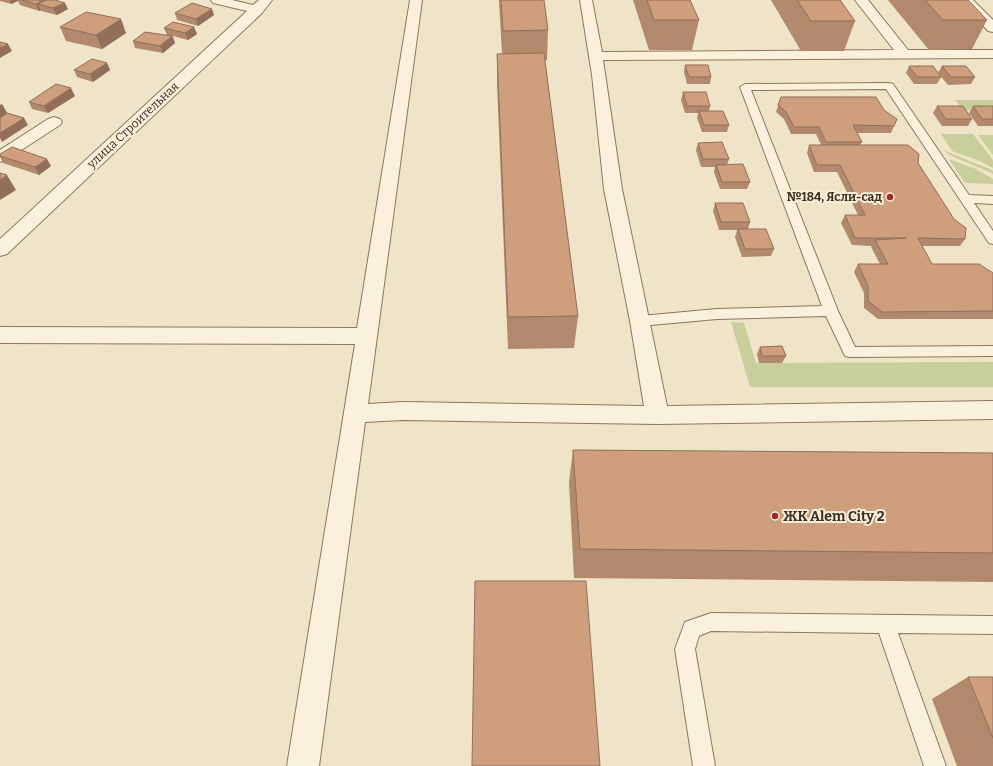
<svg xmlns="http://www.w3.org/2000/svg" width="993" height="766" viewBox="0 0 993 766" font-family="Bitter,serif">
<style>
.green{fill:#c9cf9b}
.lines{fill:none;stroke-linecap:round;stroke-linejoin:round}
.service-casing{stroke:#8d765c;stroke-width:2}
.minor-casing{stroke:#8d765c;stroke-width:2}
.tertiary-casing{stroke:#8d765c;stroke-width:2}
.service{fill:#faf1dc;fill-rule:evenodd}
.minor{fill:#faf1dc;fill-rule:evenodd}
.tertiary{fill:#faf1dc;fill-rule:evenodd}
.wall{fill:#b2896c}
.shaded-wall{fill:#916f58}
.building{fill:#cf9f7d;stroke:#916f58}
.poi-dot{fill:#9e2a2b;stroke:#f7eed8;stroke-width:1.5}
.labels{text-anchor:middle;dominant-baseline:central;stroke-width:4;stroke-linejoin:round;paint-order:stroke}
.far-street-label{font-size:12px;fill:#3d2e20;stroke:#f7eed8}
.far-poi-label{font-size:12px;font-weight:bold;fill:#3d2e20;stroke:#f7eed8;text-anchor:end}
.poi-label{font-size:14px;font-weight:bold;fill:#3d2e20;stroke:#f7eed8;text-anchor:start}
</style>
<rect width="100%" height="100%" fill="#f0e4c8"/>
<g class="green">
<polygon points="955,100 993,100 993,111 963,110"/>
<polygon points="973,134 993,160 993,168 977,160 952,151 941,134"/>
<polygon points="978,135 993,135 993,155"/>
<path d="M943 150 990 169 993 171V174C982 168 949 157 943 150Z"/>
<polygon points="949,159 976,169 993,179 993,184 965,183"/>
<polygon points="731,322 744,323 756,363 993,362 993,387 750,387"/>
</g>
<g class="lines">
<defs>
<g id="service">
<polygon points="889,83 893,84 969,195 993,196 993,204 974,203 993,231 993,244 989,243 886,89 751,90 838,311 855,347 993,346 993,356 850,357 845,356 826,316 717,319 640,326 635,325 633,321 635,317 640,316 717,309 822,306 740,87 745,84"/>
<polygon points="711,613 993,616 993,634 898,633 946,766 924,766 879,633 711,631 699,636 695,649 715,766 693,766 675,649 685,622"/>
</g>
<g id="minor">
<polygon points="410,0 422,0 368,404 402,402 644,406 630,321 604,189 592,75 580,0 592,0 602,52 894,50 855,0 868,0 908,50 993,50 993,58 603,60 622,189 667,406 993,401 993,419 657,424 402,420 365,422 319,766 287,766 355,344 0,343 0,327 357,328"/>
<polygon points="960,0 973,0 993,20 993,32 988,31"/>
<polygon points="54,117 60,119 62,122 60,125 6,160 0,162 0,150 48,119"/>
</g>
<polygon id="tertiary" points="211,0 232,0 253,5 259,0 272,0 262,13 7,254 0,256 0,239 247,11 213,3"/>
</defs>
<use href="#service" class="service-casing"/>
<use href="#minor" class="minor-casing"/>
<use href="#tertiary" class="tertiary-casing"/>
<use href="#service" class="service"/>
<use href="#minor" class="minor"/>
<use href="#tertiary" class="tertiary"/>
</g>
<g class="wall">
<polygon points="0,0 55,0 68,9 57,15 41,11 41,10 39,11 20,5 18,1 11,4 0,1"/>
<polygon points="499,0 544,0 548,30 547,60 545,60 578,316 574,348 508,349 497,84 497,54 502,54"/>
<polygon points="633,0 690,0 699,20 692,50 649,50"/>
<polygon points="771,0 840,0 855,21 844,51 801,51"/>
<polygon points="888,0 968,0 987,20 972,49 929,50"/>
<polygon points="175,13 214,15 198,26 177,20"/>
<polygon points="60,27 126,33 102,49 66,41"/>
<polygon points="194,27 197,34 188,40 173,36 175,43 163,53 135,48 133,41 167,35 164,28"/>
<polygon points="107,63 110,70 93,82 77,77 74,70"/>
<polygon points="685,65 711,77 710,84 687,84 684,72"/>
<polygon points="909,66 941,77 937,84 914,84 906,73"/>
<polygon points="942,66 975,77 971,84 948,85 938,73"/>
<polygon points="683,92 710,106 709,111 729,125 727,132 702,132 697,118 698,113 685,113 681,100"/>
<polygon points="75,96 48,113 32,109 29,102"/>
<polygon points="781,97 894,126 891,133 857,133 862,142 860,145 918,163 965,239 960,246 922,246 932,264 993,273 993,319 878,319 864,308 864,293 854,272 858,264 880,264 871,247 872,246 852,245 841,223 845,215 858,215 837,172 814,172 807,153 809,145 821,145 816,134 791,134 784,119 776,112"/>
<polygon points="937,106 972,119 968,126 942,126 933,113"/>
<polygon points="973,106 993,106 993,126 978,126 969,113"/>
<polygon points="698,143 729,159 727,165 750,182 747,189 720,189 714,172 715,167 701,167 696,150"/>
<polygon points="0,154 51,166 39,175 3,163 0,157"/>
<polygon points="715,203 750,222 748,229 774,249 771,256 742,257 735,237 737,230 719,230 713,211"/>
<polygon points="760,347 786,356 782,363 759,363 757,354"/>
<polygon points="573,450 993,453 993,582 574,578 569,482"/>
<polygon points="968,677 993,677 993,766 957,766 932,699"/>
</g>
<g class="shaded-wall">
<polygon points="10,0 18,0 18,1 11,4"/>
<polygon points="43,0 48,0 38,4 41,10 39,11 36,4"/>
<polygon points="65,3 68,9 57,15 53,8"/>
<polygon points="212,9 214,15 198,26 196,19"/>
<polygon points="121,19 126,33 102,49 96,35"/>
<polygon points="194,27 197,34 188,40 185,33"/>
<polygon points="172,36 175,43 163,53 160,46"/>
<polygon points="8,44 12,51 0,58 0,48"/>
<polygon points="107,63 110,70 93,82 90,74"/>
<polygon points="71,88 75,96 48,113 44,106"/>
<polygon points="2,104 10,118 0,124 0,105"/>
<polygon points="24,118 28,125 2,142 0,138 0,133"/>
<polygon points="47,159 51,166 39,175 35,167"/>
<polygon points="7,175 16,190 0,200 0,180"/>
</g>
<g class="building">
<polygon points="22,0 43,0 36,4"/>
<polygon points="46,0 55,0 65,3 53,8 38,4"/>
<polygon points="501,0 544,0 548,30 503,31"/>
<polygon points="647,0 690,0 699,20 654,20"/>
<polygon points="797,0 840,0 855,21 811,21"/>
<polygon points="925,0 968,0 987,20 943,20"/>
<polygon points="192,3 212,9 196,19 175,13"/>
<polygon points="86,12 121,19 96,35 60,27"/>
<polygon points="173,22 194,27 185,33 164,28"/>
<polygon points="145,32 172,36 160,46 133,41"/>
<polygon points="0,42 8,44 0,48"/>
<polygon points="544,53 578,316 508,317 497,54"/>
<polygon points="92,59 107,63 90,74 74,70"/>
<polygon points="685,65 708,65 711,77 689,77"/>
<polygon points="909,66 933,66 941,77 917,77"/>
<polygon points="942,66 966,66 975,77 951,77"/>
<polygon points="56,84 71,88 44,106 29,102"/>
<polygon points="683,92 706,92 710,106 687,106"/>
<polygon points="781,97 876,97 884,110 897,119 894,126 853,125 862,142 826,142 819,127 794,127 786,112 778,105"/>
<polygon points="937,106 963,106 972,119 946,119"/>
<polygon points="973,106 993,106 993,119 982,119"/>
<polygon points="699,111 723,111 729,125 704,125"/>
<polygon points="7,113 24,118 0,133 0,118"/>
<polygon points="722,142 729,159 703,159 698,143"/>
<polygon points="809,145 908,145 919,154 918,163 954,219 966,228 965,239 918,238 932,264 979,264 993,273 993,311 882,312 868,301 868,286 858,264 888,264 875,240 906,238 855,238 845,215 865,215 840,165 817,165"/>
<polygon points="12,147 47,159 35,167 0,156 0,154"/>
<polygon points="743,164 750,182 722,182 716,165"/>
<polygon points="0,173 7,175 0,180"/>
<polygon points="715,203 743,203 750,222 721,222"/>
<polygon points="738,229 766,229 774,249 745,249"/>
<polygon points="782,346 786,356 762,356 760,347"/>
<polygon points="573,450 993,453 993,553 580,549"/>
<polygon points="475,581 586,581 600,766 472,766"/>
<polygon points="968,677 993,677 993,738"/>
</g>
<g class="poi-dot">
<circle cx="890" cy="197" r="4"/>
<circle cx="775" cy="516" r="4"/>
</g>
<g class="labels">
<g class="far-street-label">
<text transform="translate(133 125) rotate(-43)">улица Строительная</text>
</g>
<g class="far-poi-label">
<text x="882" y="197">№184, Ясли-сад</text>
</g>
<g class="poi-label">
<text x="783" y="516">ЖК Alem City 2</text>
</g>
</g>
</svg>
